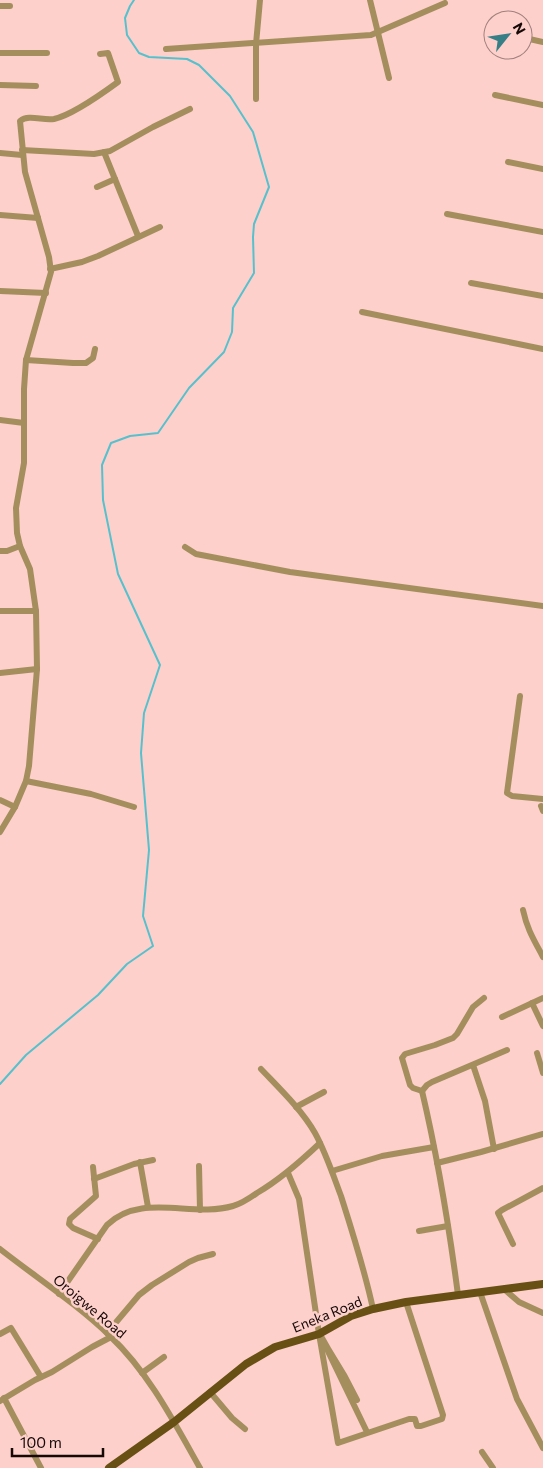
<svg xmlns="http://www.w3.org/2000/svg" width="543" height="1468" viewBox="0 0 543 1468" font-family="Commissioner,sans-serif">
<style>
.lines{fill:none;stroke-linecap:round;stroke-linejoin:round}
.stream{stroke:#56c1cd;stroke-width:2}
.minor{stroke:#a58e5d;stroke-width:6}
.major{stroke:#685014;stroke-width:8}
.labels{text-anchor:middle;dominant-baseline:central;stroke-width:5;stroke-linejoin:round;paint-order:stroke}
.street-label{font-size:14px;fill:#160807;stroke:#fdd0cb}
</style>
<rect width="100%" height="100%" fill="#fdd0cb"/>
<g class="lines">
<polyline class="stream" points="0,1084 26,1055 98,995 127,964 153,946 143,916 149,850 141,753 144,713 160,665 118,574 103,500 102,465 111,443 130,436 158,433 189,388 224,352 232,332 233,308 254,273 253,237 254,224 269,187 253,132 230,96 199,65 187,59 149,57 139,53 127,35 125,18 130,6 134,0"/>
<g class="minor">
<polyline points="370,0 389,78"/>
<polyline points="0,6 10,6"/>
<polyline points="525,38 543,42"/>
<polyline points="166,49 371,35 445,3"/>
<polyline points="0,53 47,53"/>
<polyline points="0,85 36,86"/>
<polyline points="495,95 543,105"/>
<polyline points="256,99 256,44 260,0"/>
<polyline points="22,150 94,154 110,151 153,127 190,109"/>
<polyline points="104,152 138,236"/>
<polyline points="0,153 22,155"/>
<polyline points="508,162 543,169"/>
<polyline points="97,187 115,179"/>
<polyline points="447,214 543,232"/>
<polyline points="0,215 38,218"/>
<polyline points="50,269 82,262 98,256 160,227"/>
<polyline points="471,283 543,296"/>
<polyline points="0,291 46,293"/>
<polyline points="362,312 543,349"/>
<polyline points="26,360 73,363 86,363 93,358 95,349"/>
<polyline points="0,420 24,423"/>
<polyline points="185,547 196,554 290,572 543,606"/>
<polyline points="0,551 7,551 20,546"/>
<polyline points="0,611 36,611 37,669 29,766 26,781 15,807 0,832"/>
<path d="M36 611 30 569 20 546 17 533 16 508 24 463V389L26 360 51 272 49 257 25 172 20 121C29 114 43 121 54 119 72 115 103 93 118 82L108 53 100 54"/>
<polyline points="0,673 37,669"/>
<polyline points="520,696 507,793 512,796 543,799"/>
<polyline points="26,781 91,794 134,807"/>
<polyline points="0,800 15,807"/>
<polyline points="541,806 543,811"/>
<path d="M523 910C527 929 534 940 543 957"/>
<polyline points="532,1003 543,1026"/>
<polyline points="502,1017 543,998"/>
<polyline points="537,1053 543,1073"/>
<polyline points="473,1065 485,1101 494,1149"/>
<path d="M261 1069C279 1088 302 1110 315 1133 326 1153 333 1175 341 1196 353 1234 365 1271 373 1309"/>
<path d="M422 1091C438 1159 449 1226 458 1295"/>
<polyline points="422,1091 413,1088 410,1085 402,1058 405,1054 435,1045 453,1038 457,1034 473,1007 484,998"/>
<polyline points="422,1091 427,1085 432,1082 507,1050"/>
<polyline points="296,1107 324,1092"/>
<polyline points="140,1162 148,1207"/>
<polyline points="437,1163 481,1152 543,1134"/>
<polyline points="199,1166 200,1210"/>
<polyline points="93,1167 96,1196 70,1219 69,1224 73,1228 98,1239"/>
<polyline points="332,1171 382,1156 434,1147"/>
<polyline points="288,1173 299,1199 319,1334 338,1443 409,1419 415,1419 417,1426 421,1426 442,1419 443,1415 406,1302"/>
<polyline points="94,1179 134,1164 153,1160"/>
<polyline points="419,1231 448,1226"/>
<polyline points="513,1244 498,1213 502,1210 543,1188"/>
<path d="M0 1249C37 1278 77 1304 110 1336 149 1373 174 1422 200 1468"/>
<polyline points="504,1289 519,1302 543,1313"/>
<polyline points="480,1292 517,1399 543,1448"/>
<path d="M59 1294 107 1225C141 1192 192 1218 233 1206 241 1204 250 1198 257 1193 281 1179 300 1162 320 1143"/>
<polyline points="107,1333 139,1295 152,1285 189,1262 198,1258 213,1254"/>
<polyline points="0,1334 11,1328 41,1377"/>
<polyline points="321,1337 344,1375 357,1400 322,1338"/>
<polyline points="323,1341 367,1432"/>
<polyline points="142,1373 164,1357"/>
<polyline points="210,1392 232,1418 245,1429"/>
<polyline points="4,1398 41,1468"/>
<polyline points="0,1401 35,1380 52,1372 92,1347 111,1337"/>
<polyline points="482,1452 493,1468"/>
</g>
<polyline class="major" points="109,1468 174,1422 246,1364 275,1347 319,1334 351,1316 373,1309 406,1302 543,1284"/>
</g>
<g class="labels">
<g class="street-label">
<text transform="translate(90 1306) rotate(40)">Oroigwe Road</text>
<text transform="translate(327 1314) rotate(-22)">Eneka Road</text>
</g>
</g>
<g transform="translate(508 35) rotate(60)"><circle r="24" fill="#fdd0cb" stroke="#a1807d"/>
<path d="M0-4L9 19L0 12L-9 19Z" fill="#377f87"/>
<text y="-8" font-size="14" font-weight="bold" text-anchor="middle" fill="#160807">N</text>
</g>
<path d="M12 1448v8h91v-8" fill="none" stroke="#160807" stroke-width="2.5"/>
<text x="20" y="1448" font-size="15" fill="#160807" stroke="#fdd0cb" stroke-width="4" paint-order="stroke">100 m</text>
</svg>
